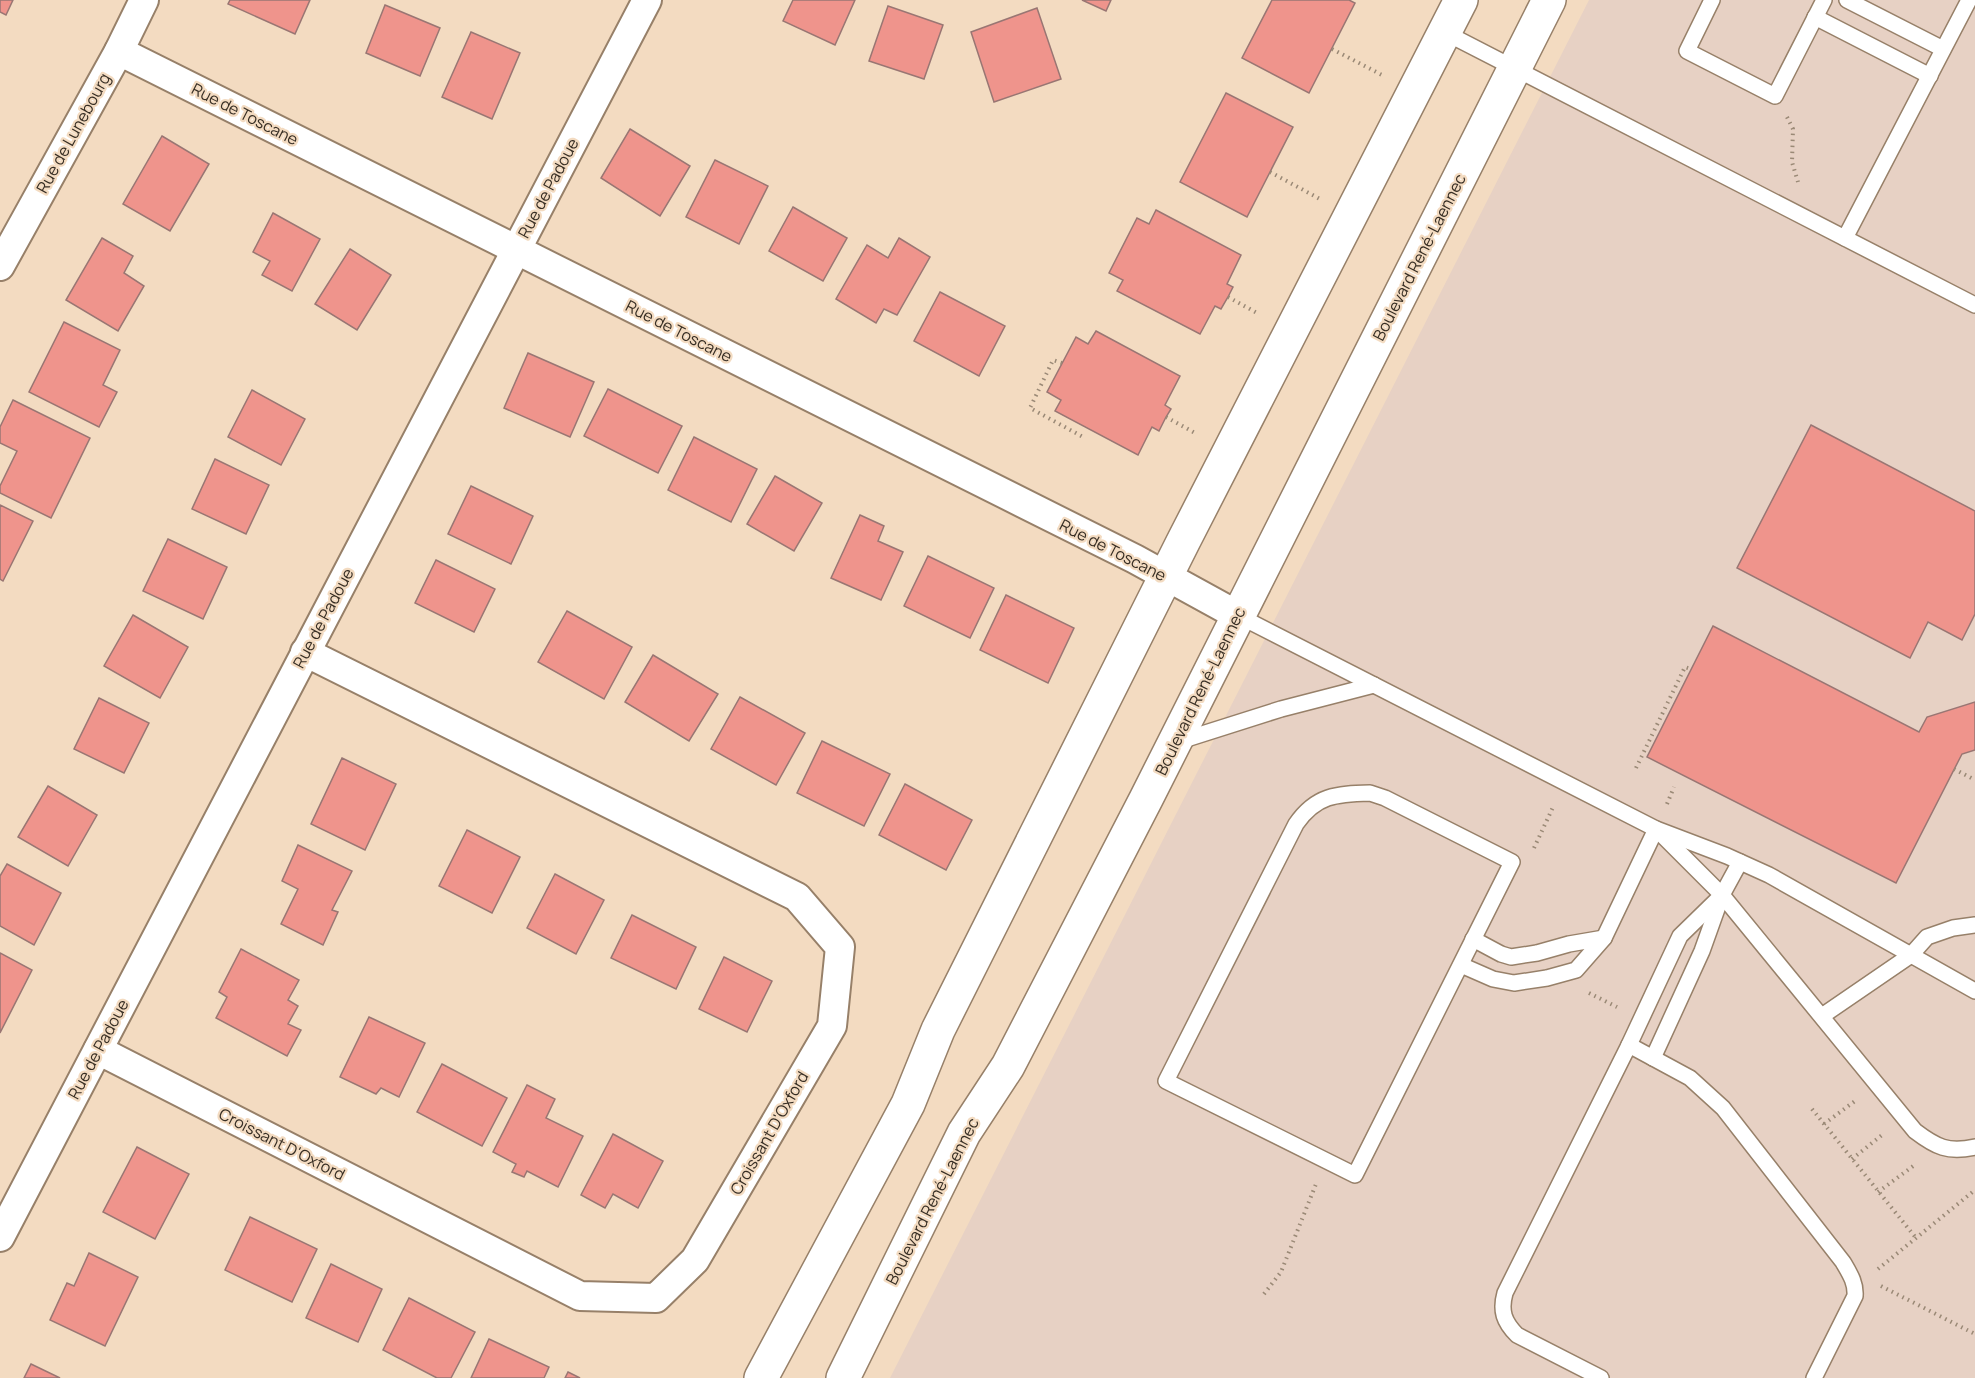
<svg xmlns="http://www.w3.org/2000/svg" width="1975" height="1378" viewBox="0 0 1975 1378" font-family="Manrope,sans-serif">
<style>
.medical{fill:#e7d1c4}
.building{fill:#ef948c;stroke:#997673;stroke-width:1.5}
.lines{fill:none;stroke-linecap:round;stroke-linejoin:round}
.service-casing{stroke:#978069;stroke-width:18}
.minor-casing{stroke:#978069;stroke-width:32}
.tertiary-casing{stroke:#978069;stroke-width:36}
.path{stroke:#9a8976;stroke-width:4;stroke-dasharray:1.5 4.5;stroke-linecap:butt}
.service{stroke:#fff;stroke-width:15}
.minor{stroke:#fff;stroke-width:28}
.tertiary{stroke:#fff;stroke-width:33}
.labels{text-anchor:middle;dominant-baseline:central;stroke-width:4.5;stroke-linejoin:round;paint-order:stroke}
.street-label{font-size:16px;fill:#372e24;stroke:#f3dbc1}
</style>
<rect width="100%" height="100%" fill="#f3dbc1"/>
<polygon class="medical" points="1589,0 1975,0 1975,1378 890,1378"/>
<g class="building">
<polygon points="0,0 13,0 6,15 0,12"/>
<polygon points="230,0 310,0 295,34 228,4"/>
<polygon points="793,0 855,0 835,45 783,21"/>
<polygon points="1082,0 1111,0 1106,11"/>
<polygon points="1272,0 1349,0 1355,3 1309,93 1242,58"/>
<polygon points="385,5 440,28 420,76 366,53"/>
<polygon points="888,6 943,25 924,79 869,61"/>
<polygon points="1037,8 1061,79 994,102 971,32"/>
<polygon points="471,32 520,53 492,119 442,97"/>
<polygon points="1226,93 1293,127 1247,217 1180,182"/>
<polygon points="630,129 690,166 660,216 601,178"/>
<polygon points="162,136 209,164 170,231 123,204"/>
<polygon points="715,160 768,186 739,244 686,217"/>
<polygon points="793,207 847,238 823,281 769,251"/>
<polygon points="1156,210 1241,255 1227,284 1233,287 1228,297 1221,309 1215,306 1200,334 1117,291 1123,280 1109,273 1137,218 1149,224"/>
<polygon points="273,213 320,239 292,291 262,275 270,261 253,252"/>
<polygon points="102,238 133,256 124,273 144,286 118,331 66,300"/>
<polygon points="899,238 930,257 897,315 884,309 876,323 836,299 867,245 888,258"/>
<polygon points="350,249 391,275 357,330 315,304"/>
<polygon points="940,292 1005,326 979,376 914,341"/>
<polygon points="64,322 120,350 103,385 117,392 99,427 29,392"/>
<polygon points="1096,331 1180,376 1165,405 1171,409 1166,417 1159,431 1152,427 1138,455 1055,411 1061,400 1047,392 1076,337 1088,344"/>
<polygon points="528,353 594,382 570,437 504,408"/>
<polygon points="608,389 682,426 658,473 584,436"/>
<polygon points="252,390 305,419 281,465 228,437"/>
<polygon points="13,400 90,438 51,518 0,493 0,486 17,451 0,443 0,427"/>
<polygon points="1811,425 1975,511 1975,614 1962,640 1928,622 1910,658 1737,568"/>
<polygon points="694,437 757,469 731,522 668,490"/>
<polygon points="215,459 269,485 246,534 192,509"/>
<polygon points="775,476 822,503 794,551 747,524"/>
<polygon points="471,486 533,516 511,564 448,534"/>
<polygon points="0,505 33,521 3,581 0,579"/>
<polygon points="860,515 884,526 878,541 903,552 881,600 831,578"/>
<polygon points="168,539 227,567 203,619 143,591"/>
<polygon points="928,556 994,588 970,638 904,606"/>
<polygon points="436,560 495,589 474,632 415,603"/>
<polygon points="1006,595 1074,628 1048,683 980,650"/>
<polygon points="567,611 632,647 604,699 538,662"/>
<polygon points="133,615 188,647 160,698 104,666"/>
<polygon points="1713,626 1919,732 1927,717 1975,702 1975,750 1962,754 1896,883 1647,757"/>
<polygon points="653,655 718,694 689,741 625,702"/>
<polygon points="740,697 805,733 776,785 711,749"/>
<polygon points="99,698 149,723 124,773 74,749"/>
<polygon points="822,741 890,774 864,826 797,793"/>
<polygon points="342,758 396,784 365,850 311,824"/>
<polygon points="905,784 972,820 946,870 879,835"/>
<polygon points="48,786 97,815 68,866 18,837"/>
<polygon points="467,830 520,857 492,913 439,886"/>
<polygon points="298,845 352,871 332,910 338,912 323,945 281,924 298,889 282,881"/>
<polygon points="7,864 61,893 34,945 0,926 0,876"/>
<polygon points="555,874 604,900 576,954 527,928"/>
<polygon points="632,915 696,947 676,989 611,958"/>
<polygon points="241,949 299,980 288,1000 298,1006 288,1024 301,1030 287,1056 216,1018 227,997 219,992"/>
<polygon points="0,953 32,970 0,1033"/>
<polygon points="724,957 772,981 747,1032 699,1009"/>
<polygon points="369,1017 425,1043 399,1097 381,1088 376,1094 340,1077"/>
<polygon points="442,1064 507,1098 482,1146 417,1112"/>
<polygon points="527,1085 555,1099 546,1118 583,1136 558,1187 527,1171 524,1177 512,1172 516,1164 493,1152"/>
<polygon points="613,1134 663,1161 638,1208 613,1194 605,1208 581,1195"/>
<polygon points="137,1147 189,1174 155,1239 103,1212"/>
<polygon points="250,1217 317,1249 292,1302 225,1270"/>
<polygon points="89,1253 138,1277 105,1346 50,1320 67,1283 74,1286"/>
<polygon points="331,1264 382,1289 358,1342 306,1318"/>
<polygon points="409,1298 475,1332 451,1378 437,1378 383,1350"/>
<polygon points="489,1339 549,1367 544,1378 471,1378"/>
<polygon points="31,1364 60,1378 24,1378"/>
<polygon points="568,1372 580,1378 565,1378"/>
</g>
<g class="lines">
<defs>
<g id="service">
<polyline points="1712,0 1687,51 1775,96 1824,0"/>
<polyline points="1847,0 1943,49"/>
<polyline points="1815,17 1930,76"/>
<polyline points="1444,32 1975,305"/>
<polyline points="1845,238 1969,0"/>
<polyline points="1237,615 1656,829 1727,856 1769,875 1975,991"/>
<polyline points="1177,742 1281,709 1374,685"/>
<path d="M1370 793 1385 798 1512 862 1355 1175 1166 1081 1296 824C1316 795 1336 794 1370 793Z"/>
<path d="M1660 833 1722 895 1915 1131C1936 1147 1948 1153 1975 1147"/>
<polyline points="1473,939 1501,954 1511,957 1537,953 1569,944 1604,938"/>
<polyline points="1461,965 1493,979 1514,983 1547,978 1576,970 1604,938 1656,829"/>
<polyline points="1822,1016 1911,955 1927,937 1953,928 1975,925"/>
<polyline points="1629,1045 1680,936 1720,897"/>
<polyline points="1653,1058 1702,951 1722,895 1740,862"/>
<path d="M1601 1378 1517 1335C1504 1322 1500 1311 1505 1293L1629 1045 1690 1078 1723 1108 1843 1262C1850 1274 1856 1283 1855 1296L1814 1378"/>
</g>
<g id="minor">
<polyline points="119,51 1135,559 1237,615"/>
<polyline points="0,266 119,51 144,0"/>
<polyline points="98,1050 580,1296 656,1298 695,1260 832,1026 840,947 797,897 305,652"/>
<polyline points="0,1237 647,0"/>
</g>
<g id="tertiary">
<polyline points="761,1378 908,1104 938,1030 1184,540 1461,0"/>
<polyline points="843,1378 964,1133 1008,1066 1146,799 1549,0"/>
</g>
</defs>
<use href="#service" class="service-casing"/>
<use href="#minor" class="minor-casing"/>
<use href="#tertiary" class="tertiary-casing"/>
<g class="path">
<polyline points="1332,49 1382,75"/>
<polyline points="1787,117 1793,129 1792,162 1798,182"/>
<polyline points="1270,172 1320,199"/>
<polyline points="1228,297 1259,314"/>
<polyline points="1062,363 1053,360 1030,408 1083,437"/>
<polyline points="1166,417 1197,434"/>
<polyline points="1636,768 1685,667 1691,669"/>
<polyline points="1954,769 1975,780"/>
<polyline points="1667,804 1674,787"/>
<polyline points="1534,848 1554,805"/>
<polyline points="1589,993 1617,1007"/>
<polyline points="1812,1109 1916,1238"/>
<polyline points="1824,1124 1855,1101"/>
<polyline points="1852,1159 1882,1135"/>
<polyline points="1878,1192 1916,1164"/>
<polyline points="1878,1269 1975,1190"/>
<polyline points="1881,1286 1975,1334"/>
<polyline points="1264,1294 1281,1272 1316,1184"/>
</g>
<use href="#service" class="service"/>
<use href="#minor" class="minor"/>
<use href="#tertiary" class="tertiary"/>
</g>
<g class="labels">
<g class="street-label">
<text transform="translate(245 114) rotate(27)">Rue de Toscane</text>
<text transform="translate(73 133) rotate(-61)">Rue de Lunebourg</text>
<text transform="translate(548 188) rotate(-62)">Rue de Padoue</text>
<text transform="translate(1419 257) rotate(-63)">Boulevard René-Laennec</text>
<text transform="translate(679 331) rotate(27)">Rue de Toscane</text>
<text transform="translate(1113 550) rotate(27)">Rue de Toscane</text>
<text transform="translate(323 618) rotate(-62)">Rue de Padoue</text>
<text transform="translate(1200 691) rotate(-64)">Boulevard René-Laennec</text>
<text transform="translate(98 1049) rotate(-62)">Rue de Padoue</text>
<text transform="translate(769 1133) rotate(-60)">Croissant D'Oxford</text>
<text transform="translate(282 1144) rotate(27)">Croissant D'Oxford</text>
<text transform="translate(932 1201) rotate(-63)">Boulevard René-Laennec</text>
</g>
</g>
</svg>
